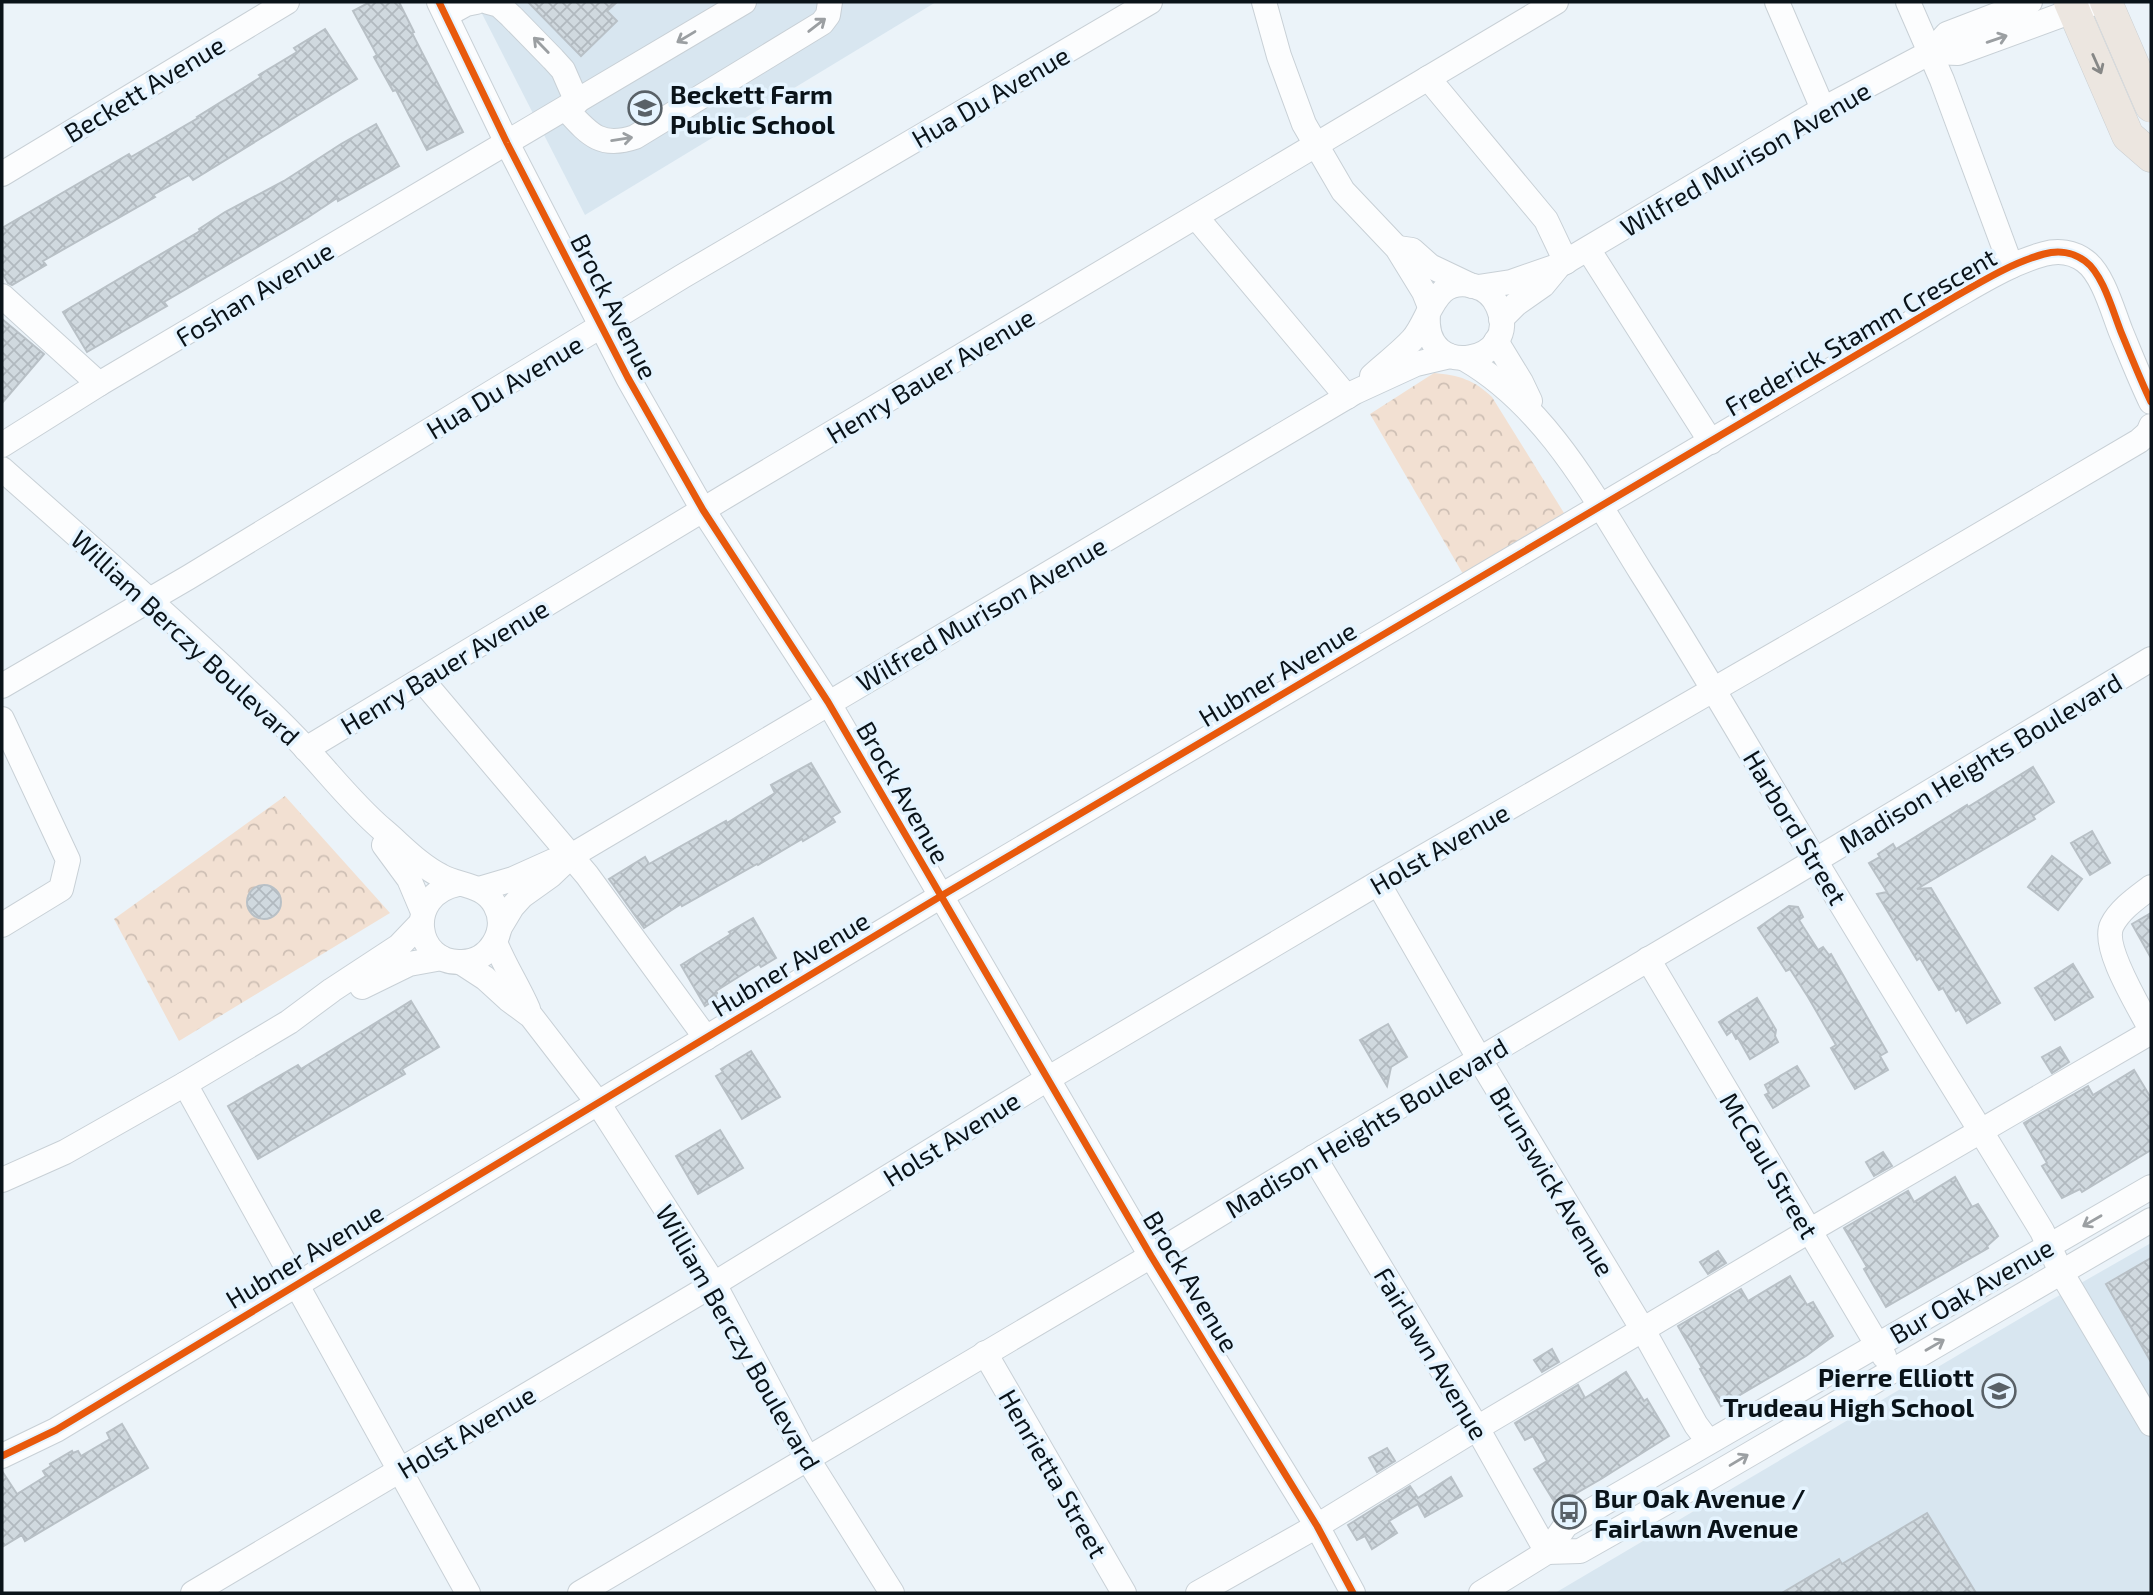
<svg xmlns="http://www.w3.org/2000/svg" width="2153" height="1595" viewBox="0 0 2153 1595" font-family="'Exo 2',sans-serif">
<style>
.built{fill:#d8e6f0}
.park{fill:url(#park-crowns)}
.building{fill:url(#building-cross-hatch);stroke:#b8c0c6;stroke-width:2}
.lines{fill:none;stroke-linecap:round;stroke-linejoin:round}
.minor-casing{stroke:#c8d0d6;stroke-width:26}
.major-casing{stroke:#ccd0d3;stroke-width:33}
.minor{stroke:#fcfdfe;stroke-width:24}
.major{stroke:#ece6e0;stroke-width:32}
.cycleway-casing{stroke:#e5f4ff;stroke-width:11}
.cycleway{stroke:#e8590c;stroke-width:7}
.oneway{stroke:#9b9fa2}
.oneway2{stroke:#868786}
.labels{text-anchor:middle;dominant-baseline:central;stroke-width:7;stroke-linejoin:round;paint-order:stroke}
.street-label{font-size:26px;fill:#0a1319;stroke:#e5f4ff}
.poi-label{font-size:26px;font-weight:bold;fill:#0a1319;stroke:#e5f4ff;text-anchor:start}
</style>
<defs>
<pattern id="park-crowns" width="20" height="18" patternUnits="userSpaceOnUse" patternTransform="scale(1.75)"><rect width="20" height="18" fill="#f2e0d2"/><path d="M2 6a3 3 0 1 1 6 0M12 15a3 3 0 1 1 6 0" fill="none" stroke="#cebfb4"/></pattern>
<pattern id="building-cross-hatch" width="8" height="8" patternUnits="userSpaceOnUse" patternTransform="scale(1.75)"><rect width="8" height="8" fill="#d0d9df"/><path d="M0 0l8 8M0 8l8-8" fill="none" stroke="#b1b9bf"/></pattern>
</defs>
<rect width="100%" height="100%" fill="#ebf3f9"/>
<g class="built">
<polygon points="476,2 936,2 585,215"/>
<polygon points="2151,1243 2151,1593 1555,1593 2053,1299"/>
</g>
<g class="park">
<path d="M1434 373C1459 375 1474 380 1492 397L1564 513 1463 574 1370 414Z"/>
<polygon points="285,796 390,913 179,1041 114,919"/>
</g>
<g class="building">
<polygon points="370,2 399,2 414,32 412,33 463,132 427,150 396,90 393,91 374,57 377,55 353,11"/>
<polygon points="528,2 617,2 607,11 617,21 581,56"/>
<polygon points="325,29 357,79 193,180 189,175 153,195 155,197 43,261 46,265 12,285 8,283 2,273 2,228 129,154 131,157 198,118 197,117 261,77 259,75 297,52 294,48"/>
<polygon points="376,124 399,166 338,201 337,198 307,218 164,302 167,306 87,352 63,312 200,231 199,229 225,212 284,181 341,144"/>
<polygon points="2,319 44,354 2,403"/>
<polygon points="811,763 840,812 832,817 835,822 803,841 802,839 758,865 757,864 682,906 681,904 644,928 609,879 645,857 649,864 726,821 727,823 775,793 771,785"/>
<polygon points="2033,767 2054,802 2033,816 2035,819 1917,889 1931,888 2000,1003 1967,1023 1959,1009 1956,1011 1943,988 1939,990 1920,958 1917,960 1877,894 1887,892 1869,863 1880,857 1878,854 1893,844 1896,849 1967,805 1968,807"/>
<polygon points="2092,831 2110,863 2090,875 2071,843"/>
<polygon points="2052,856 2082,879 2058,910 2028,887"/>
<circle cx="264" cy="902" r="17"/>
<polygon points="1789,906 1798,907 1803,917 1799,920 1818,950 1823,947 1829,955 1831,954 1887,1052 1880,1056 1888,1070 1855,1089 1831,1048 1836,1045 1808,997 1790,969 1786,971 1758,928"/>
<polygon points="2151,913 2151,958 2132,924"/>
<polygon points="753,918 776,958 761,967 759,964 716,991 719,997 705,1006 681,965 731,934 729,932"/>
<polygon points="2073,964 2093,997 2055,1020 2035,988"/>
<polygon points="1757,998 1776,1030 1775,1036 1778,1042 1750,1059 1738,1038 1736,1039 1732,1031 1727,1035 1719,1022"/>
<polygon points="411,1001 439,1047 402,1069 405,1074 258,1159 228,1106 298,1065 301,1069"/>
<polygon points="1388,1024 1407,1057 1391,1067 1387,1086 1360,1040"/>
<polygon points="2060,1047 2069,1062 2052,1073 2042,1057"/>
<polygon points="751,1051 780,1097 742,1119 716,1076 723,1072 721,1069"/>
<polygon points="1797,1066 1809,1086 1773,1108 1765,1095 1769,1093 1765,1085"/>
<polygon points="2134,1070 2151,1098 2151,1150 2082,1192 2080,1189 2062,1198 2042,1166 2047,1163 2024,1123 2088,1086 2093,1095"/>
<polygon points="720,1130 743,1168 698,1194 676,1156"/>
<polygon points="1883,1152 1892,1166 1874,1176 1866,1162"/>
<polygon points="1955,1177 1972,1207 1978,1204 1998,1236 1987,1246 1988,1248 1886,1307 1864,1269 1867,1267 1844,1228 1908,1191 1914,1202"/>
<polygon points="1718,1251 1726,1263 1708,1274 1700,1262"/>
<polygon points="2151,1258 2151,1362 2106,1284"/>
<polygon points="1790,1276 1807,1305 1813,1302 1833,1336 1806,1356 1721,1406 1700,1369 1702,1368 1678,1326 1741,1289 1748,1301"/>
<polygon points="1552,1349 1559,1362 1542,1372 1534,1360"/>
<polygon points="1626,1372 1644,1401 1647,1399 1669,1436 1601,1479 1573,1495 1572,1493 1555,1503 1534,1469 1547,1461 1533,1436 1525,1440 1515,1423 1578,1385 1585,1398"/>
<polygon points="122,1424 148,1468 25,1541 22,1535 2,1547 2,1471 17,1494 46,1476 43,1471 51,1466 50,1464 72,1451 73,1453 78,1451 81,1456 110,1439 107,1433"/>
<polygon points="1387,1448 1395,1461 1377,1472 1369,1458"/>
<polygon points="1451,1477 1462,1496 1425,1517 1418,1504 1389,1521 1397,1533 1372,1549 1365,1536 1357,1540 1348,1525 1410,1486 1418,1498"/>
<polygon points="1927,1513 1976,1593 1782,1593 1839,1559 1842,1564"/>
</g>
<g class="lines">
<defs>
<g id="minor">
<polyline points="439,2 507,143 628,378 703,510 828,702 1151,1256 1317,1526 1353,1593"/>
<polyline points="488,2 499,5 511,16 553,59 563,70 577,102"/>
<polyline points="1264,2 1279,56 1304,124 1343,191 1397,248 1424,292 1430,307"/>
<polyline points="1777,2 1823,109"/>
<polyline points="1908,2 1942,80 2011,266"/>
<polyline points="446,15 466,4 476,2"/>
<polyline points="1931,52 1958,53 2097,2"/>
<polyline points="1428,78 1546,220 1566,262"/>
<path d="M566 109C588 133 600 149 635 137L822 23 828 15 830 2"/>
<polyline points="2,174 287,2"/>
<polyline points="1196,217 1347,397"/>
<polyline points="1398,248 1412,250 1430,266 1472,286"/>
<polyline points="1588,249 1711,442"/>
<polyline points="1478,287 1511,282 1560,265 1823,109 1931,52 1947,34 2030,2"/>
<polyline points="2,296 99,384"/>
<polyline points="1501,319 1516,304 1543,285 1557,268"/>
<polyline points="1496,341 1521,382 1530,401"/>
<path d="M1465 359C1546 406 1593 495 1641 572 1701 666 1756 762 1813 857 1888 983 1966 1106 2042 1231L2061 1272 2151 1424"/>
<path d="M1372 376C1385 364 1400 353 1412 340 1431 319 1433 275 1474 286 1485 289 1494 297 1498 307 1523 362 1422 384 1428 314"/>
<polyline points="2,445 99,384 744,2"/>
<path d="M2 469C78 536 153 602 227 671 248 692 271 712 292 734 323 765 349 801 383 830 402 846 419 865 441 876 459 886 484 884 495 905 509 930 490 961 462 962 415 965 404 895 458 884"/>
<polyline points="422,680 587,875 706,1038"/>
<polyline points="2,686 189,577 683,276 1150,2"/>
<polyline points="2,719 68,860 61,889 2,925"/>
<polyline points="306,749 726,496 1556,2"/>
<polyline points="384,845 409,879 423,912"/>
<polyline points="1378,883 1480,1060 1643,1330 1696,1425 1708,1441"/>
<path d="M2151 887C2138 897 2120 909 2112 925 2101 947 2140 1008 2151 1030"/>
<polyline points="479,889 513,879 553,861"/>
<polyline points="500,927 512,907 522,896 550,876 571,856 1355,392 1416,364 1450,356"/>
<path d="M495 942C504 965 518 986 528 1009"/>
<polyline points="1648,959 1884,1356"/>
<polyline points="462,963 485,978 508,999 531,1016 598,1103 714,1284 807,1458 892,1593"/>
<polyline points="362,987 409,964 442,958"/>
<polyline points="185,1084 468,1593"/>
<polyline points="1314,1157 1477,1428 1547,1552"/>
<polyline points="2,1180 65,1152 185,1084 289,1022 332,990 399,946 421,923"/>
<polyline points="985,1353 1124,1593"/>
<path d="M2 1456 56 1430 941 896 1951 299C1981 282 2011 263 2044 254 2058 250 2073 252 2085 261 2103 274 2113 312 2121 332 2131 356 2140 379 2151 402"/>
<polyline points="1547,1552 1580,1551 1702,1482 2151,1220"/>
<polyline points="193,1593 714,1284 1049,1078 1378,883 1869,600 2139,441 2148,433 2151,426"/>
<polyline points="580,1593 1151,1256 1314,1157 1786,878 2151,659"/>
<polyline points="1198,1593 1317,1526 1477,1428 1809,1231 2151,1032"/>
<polyline points="1481,1593 1547,1552 1566,1525 2151,1187"/>
</g>
<g id="major">
<polyline points="2070,2 2128,136 2151,156"/>
<polyline points="2106,2 2151,106"/>
</g>
</defs>
<use href="#minor" class="minor-casing"/>
<use href="#major" class="major-casing"/>
<use href="#minor" class="minor"/>
<use href="#major" class="major"/>
<defs>
<g id="cycleway">
<polyline points="439,2 507,143 628,378 703,510 828,702 1151,1256 1317,1526 1353,1593"/>
<path d="M2 1456 56 1430 941 896 1951 299C1981 282 2011 263 2044 254 2058 250 2073 252 2085 261 2103 274 2113 312 2121 332 2131 356 2140 379 2151 402"/>
</g>
</defs>
<use href="#cycleway" class="cycleway-casing"/>
<use href="#cycleway" class="cycleway"/>
</g>
<defs><path id="oneway-shaft" d="M-6 0H5M1.5-3L5.5 0L1.5 3" fill="none" stroke-width="1.6" stroke-linecap="round" stroke-linejoin="round" transform="scale(1.75)"/></defs>
<g class="oneway">
<use href="#oneway-shaft" transform="translate(817 25) rotate(-38)"/>
<use href="#oneway-shaft" transform="translate(686 37) rotate(149)"/>
<use href="#oneway-shaft" transform="translate(1997 39) rotate(-19)"/>
<use href="#oneway-shaft" transform="translate(541 45) rotate(-134)"/>
<use href="#oneway-shaft" transform="translate(622 139) rotate(-9)"/>
<use href="#oneway-shaft" transform="translate(2092 1221) rotate(150)"/>
<use href="#oneway-shaft" transform="translate(1935 1345) rotate(-30)"/>
<use href="#oneway-shaft" transform="translate(1739 1460) rotate(-31)"/>
</g>
<use class="oneway2" href="#oneway-shaft" transform="translate(2097 64) rotate(66)"/>
<defs>
<symbol id="school-ring" viewBox="-11 -11 22 22"><circle r="9.5" fill="#e5f4ff" stroke="#596167" stroke-width="1.5"/><path d="M0-5L7-2L0 1L-7-2ZM-4 1L0 2.5L4 1V4Q0 6-4 4Z" fill="#596167"/></symbol>
<symbol id="bus-ring" viewBox="-11 -11 22 22"><circle r="9.5" fill="#e5f4ff" stroke="#596167" stroke-width="1.5"/><path d="M-5-6H5V4H4V6H2V4H-2V6H-4V4H-5ZM-3.5-4V0h7V-4ZM-3.5 1.2v1.5H-2V1.2ZM2 1.2v1.5H3.5V1.2Z" fill="#596167"/></symbol>
</defs>
<g fill-rule="evenodd">
<use href="#school-ring" x="626" y="89" width="38" height="38"/>
<use href="#school-ring" x="1980" y="1372" width="38" height="38"/>
<use href="#bus-ring" x="1550" y="1493" width="38" height="38"/>
</g>
<g class="labels">
<g class="street-label">
<text transform="translate(144 88) rotate(-31)">Beckett Avenue</text>
<text transform="translate(990 96) rotate(-30)">Hua Du Avenue</text>
<text transform="translate(1745 158) rotate(-30)">Wilfred Murison Avenue</text>
<text transform="translate(254 293) rotate(-31)">Foshan Avenue</text>
<text transform="translate(615 306) rotate(63)">Brock Avenue</text>
<text transform="translate(1860 331) rotate(-30)">Frederick Stamm Crescent</text>
<text transform="translate(930 375) rotate(-31)">Henry Bauer Avenue</text>
<text transform="translate(504 386) rotate(-31)">Hua Du Avenue</text>
<text transform="translate(981 613) rotate(-30)">Wilfred Murison Avenue</text>
<text transform="translate(186 637) rotate(43)">William Berczy Boulevard</text>
<text transform="translate(444 666) rotate(-31)">Henry Bauer Avenue</text>
<text transform="translate(1277 673) rotate(-31)">Hubner Avenue</text>
<text transform="translate(1980 762) rotate(-31)">Madison Heights Boulevard</text>
<text transform="translate(904 792) rotate(60)">Brock Avenue</text>
<text transform="translate(1796 827) rotate(59)">Harbord Street</text>
<text transform="translate(1439 848) rotate(-30)">Holst Avenue</text>
<text transform="translate(790 963) rotate(-31)">Hubner Avenue</text>
<text transform="translate(1366 1127) rotate(-31)">Madison Heights Boulevard</text>
<text transform="translate(951 1138) rotate(-32)">Holst Avenue</text>
<text transform="translate(1770 1165) rotate(59)">McCaul Street</text>
<text transform="translate(1553 1181) rotate(59)">Brunswick Avenue</text>
<text transform="translate(304 1255) rotate(-31)">Hubner Avenue</text>
<text transform="translate(1192 1281) rotate(59)">Brock Avenue</text>
<text transform="translate(1971 1290) rotate(-30)">Bur Oak Avenue</text>
<text transform="translate(739 1337) rotate(60)">William Berczy Boulevard</text>
<text transform="translate(1432 1353) rotate(59)">Fairlawn Avenue</text>
<text transform="translate(466 1431) rotate(-31)">Holst Avenue</text>
<text transform="translate(1054 1473) rotate(60)">Henrietta Street</text>
</g>
<g class="poi-label">
<text x="670" y="93">Beckett Farm<tspan x="670" dy="30">Public School</tspan></text>
<text x="1974" y="1376" text-anchor="end">Pierre Elliott<tspan x="1974" dy="30">Trudeau High School</tspan></text>
<text x="1594" y="1497">Bur Oak Avenue /<tspan x="1594" dy="30">Fairlawn Avenue</tspan></text>
</g>
</g>
<rect width="2153" height="1595" fill="none" stroke="#0a1319" stroke-width="7"/>
</svg>
